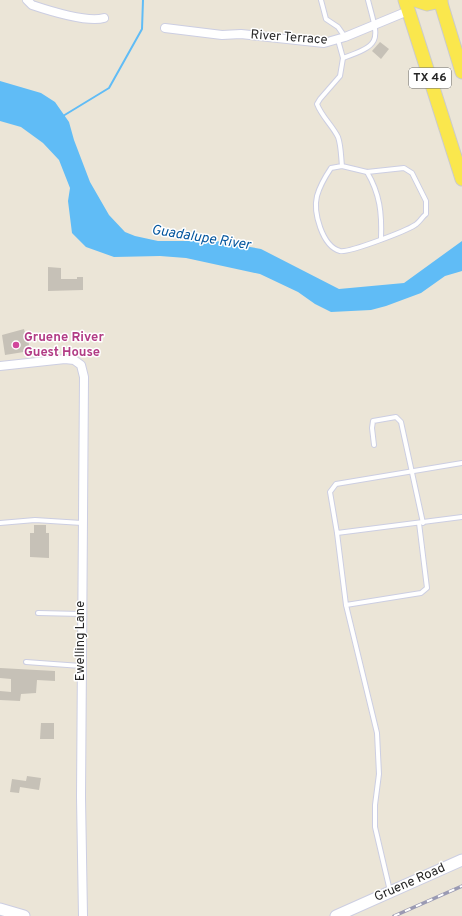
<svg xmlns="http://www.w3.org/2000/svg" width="462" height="916" viewBox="0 0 462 916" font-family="Overpass,sans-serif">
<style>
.water{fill:#60bcf6}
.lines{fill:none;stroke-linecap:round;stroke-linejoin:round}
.stream{stroke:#60bcf6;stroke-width:2}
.building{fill:#c6c1b7}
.lane-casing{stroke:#cccee2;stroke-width:6}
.street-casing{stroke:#cccee2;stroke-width:10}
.secondary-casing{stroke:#cccee2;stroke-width:13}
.primary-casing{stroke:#cbcbcb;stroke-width:15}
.lane{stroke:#fff;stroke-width:4}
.street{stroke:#fff;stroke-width:8}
.secondary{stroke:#fff;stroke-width:11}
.primary{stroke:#fae74d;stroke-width:13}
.rail-casing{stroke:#9a9ab3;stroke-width:3.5}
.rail{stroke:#fff;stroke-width:2;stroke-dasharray:6;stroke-linecap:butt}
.hotel-dot{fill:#d1479c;stroke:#fff;stroke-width:1.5}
.labels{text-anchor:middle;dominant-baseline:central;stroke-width:3;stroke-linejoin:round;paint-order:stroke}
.shield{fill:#fff;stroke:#686868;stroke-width:1}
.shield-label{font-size:12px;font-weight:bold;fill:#272727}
.street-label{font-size:13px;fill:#272727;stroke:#fff}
.hotel-label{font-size:13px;font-weight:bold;fill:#b23c85;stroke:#fff;text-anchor:start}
.water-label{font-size:14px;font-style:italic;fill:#04569e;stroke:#fff}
</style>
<rect width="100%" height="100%" fill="#ebe5d7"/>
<polygon class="water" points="0,81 41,93 55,102 69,122 74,140 90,182 109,215 125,232 135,236 158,241 216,241 261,249 339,289 404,283 462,241 462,271 445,276 421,293 386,306 371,310 331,312 315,304 298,292 260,274 186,258 160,256 114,257 86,247 72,233 68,201 70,188 59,160 43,143 21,127 0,121"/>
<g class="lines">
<polyline class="stream" points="63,116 109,88 142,29 143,0"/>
</g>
<g class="building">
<polygon points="380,42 389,49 381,59 372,51"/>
<polygon points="48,267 61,268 61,279 77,279 77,277 83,277 83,290 48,291"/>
<polygon points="24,329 25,333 32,332 33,338 28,339 30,351 5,355 2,335"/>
<polygon points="34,525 46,525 46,533 49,533 49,558 30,557 30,533 34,533"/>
<polygon points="0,668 55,671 55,681 37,680 36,693 21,694 20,701 0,700 0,691 11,692 11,679 0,678"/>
<polygon points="41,723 54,723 54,739 40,739"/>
<polygon points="27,776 41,778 39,790 20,787 19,793 10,792 12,779 26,781"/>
</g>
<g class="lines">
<defs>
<g id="lane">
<polyline points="321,0 326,19 338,27 345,37"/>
<path d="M338 40 343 58C384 44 378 39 368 0"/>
<path d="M342 166 331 168C325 177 320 185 317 196 313 212 322 246 340 251 349 253 406 231 415 225 419 223 422 217 426 214V201L412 173 404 168 367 172 342 166C341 157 341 145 338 137 332 125 322 117 317 104L320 99 340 76 343 58"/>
<path d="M367 172C380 194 382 213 381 239"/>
<polyline points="374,445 372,428 373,421 396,417 401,422 423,523"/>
<polyline points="462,463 336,484 330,492 337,533 462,517"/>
<polyline points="0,523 35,520 82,523"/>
<polyline points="337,533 346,605 421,593 427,588 419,523"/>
<polyline points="346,605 377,733 379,774 375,805 375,827 390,891"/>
<polyline points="38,613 82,614"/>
<polyline points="26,662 81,666"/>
</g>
<g id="street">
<path d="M27 0 32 5C50 11 87 23 104 18"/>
<polyline points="165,28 222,35 241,34 324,43 345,37 408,11"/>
<polyline points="0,366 65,359 74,360 81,365 84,377 81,797 83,916"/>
</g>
<g id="secondary">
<polyline points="0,909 24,916"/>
<polyline points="336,916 462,860"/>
</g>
<g id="primary">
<polyline points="405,0 462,179"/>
<polyline points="415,0 427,4 441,1"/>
<polyline points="440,0 462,72"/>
</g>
</defs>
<use href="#lane" class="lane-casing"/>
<use href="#street" class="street-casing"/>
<use href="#secondary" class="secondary-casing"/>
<use href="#primary" class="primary-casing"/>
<use href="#lane" class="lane"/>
<use href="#street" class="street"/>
<use href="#secondary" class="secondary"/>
<use href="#primary" class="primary"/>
<defs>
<polyline id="rail" points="394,916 462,886"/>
</defs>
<use href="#rail" class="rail-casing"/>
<use href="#rail" class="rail"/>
</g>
<circle class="hotel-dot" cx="16" cy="345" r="4"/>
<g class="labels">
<rect class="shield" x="409" y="68" width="42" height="20" rx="3"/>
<g class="shield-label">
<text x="430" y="78">TX 46</text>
</g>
<g class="street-label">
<text transform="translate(289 38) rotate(4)">River Terrace</text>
<text transform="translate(81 641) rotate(-90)">Ewelling Lane</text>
<text transform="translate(410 883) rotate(-24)">Gruene Road</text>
</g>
<g class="hotel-label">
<text x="24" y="338">Gruene River<tspan x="24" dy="15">Guest House</tspan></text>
</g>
<g class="water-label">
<text transform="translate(201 238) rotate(9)">Guadalupe River</text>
</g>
</g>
</svg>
